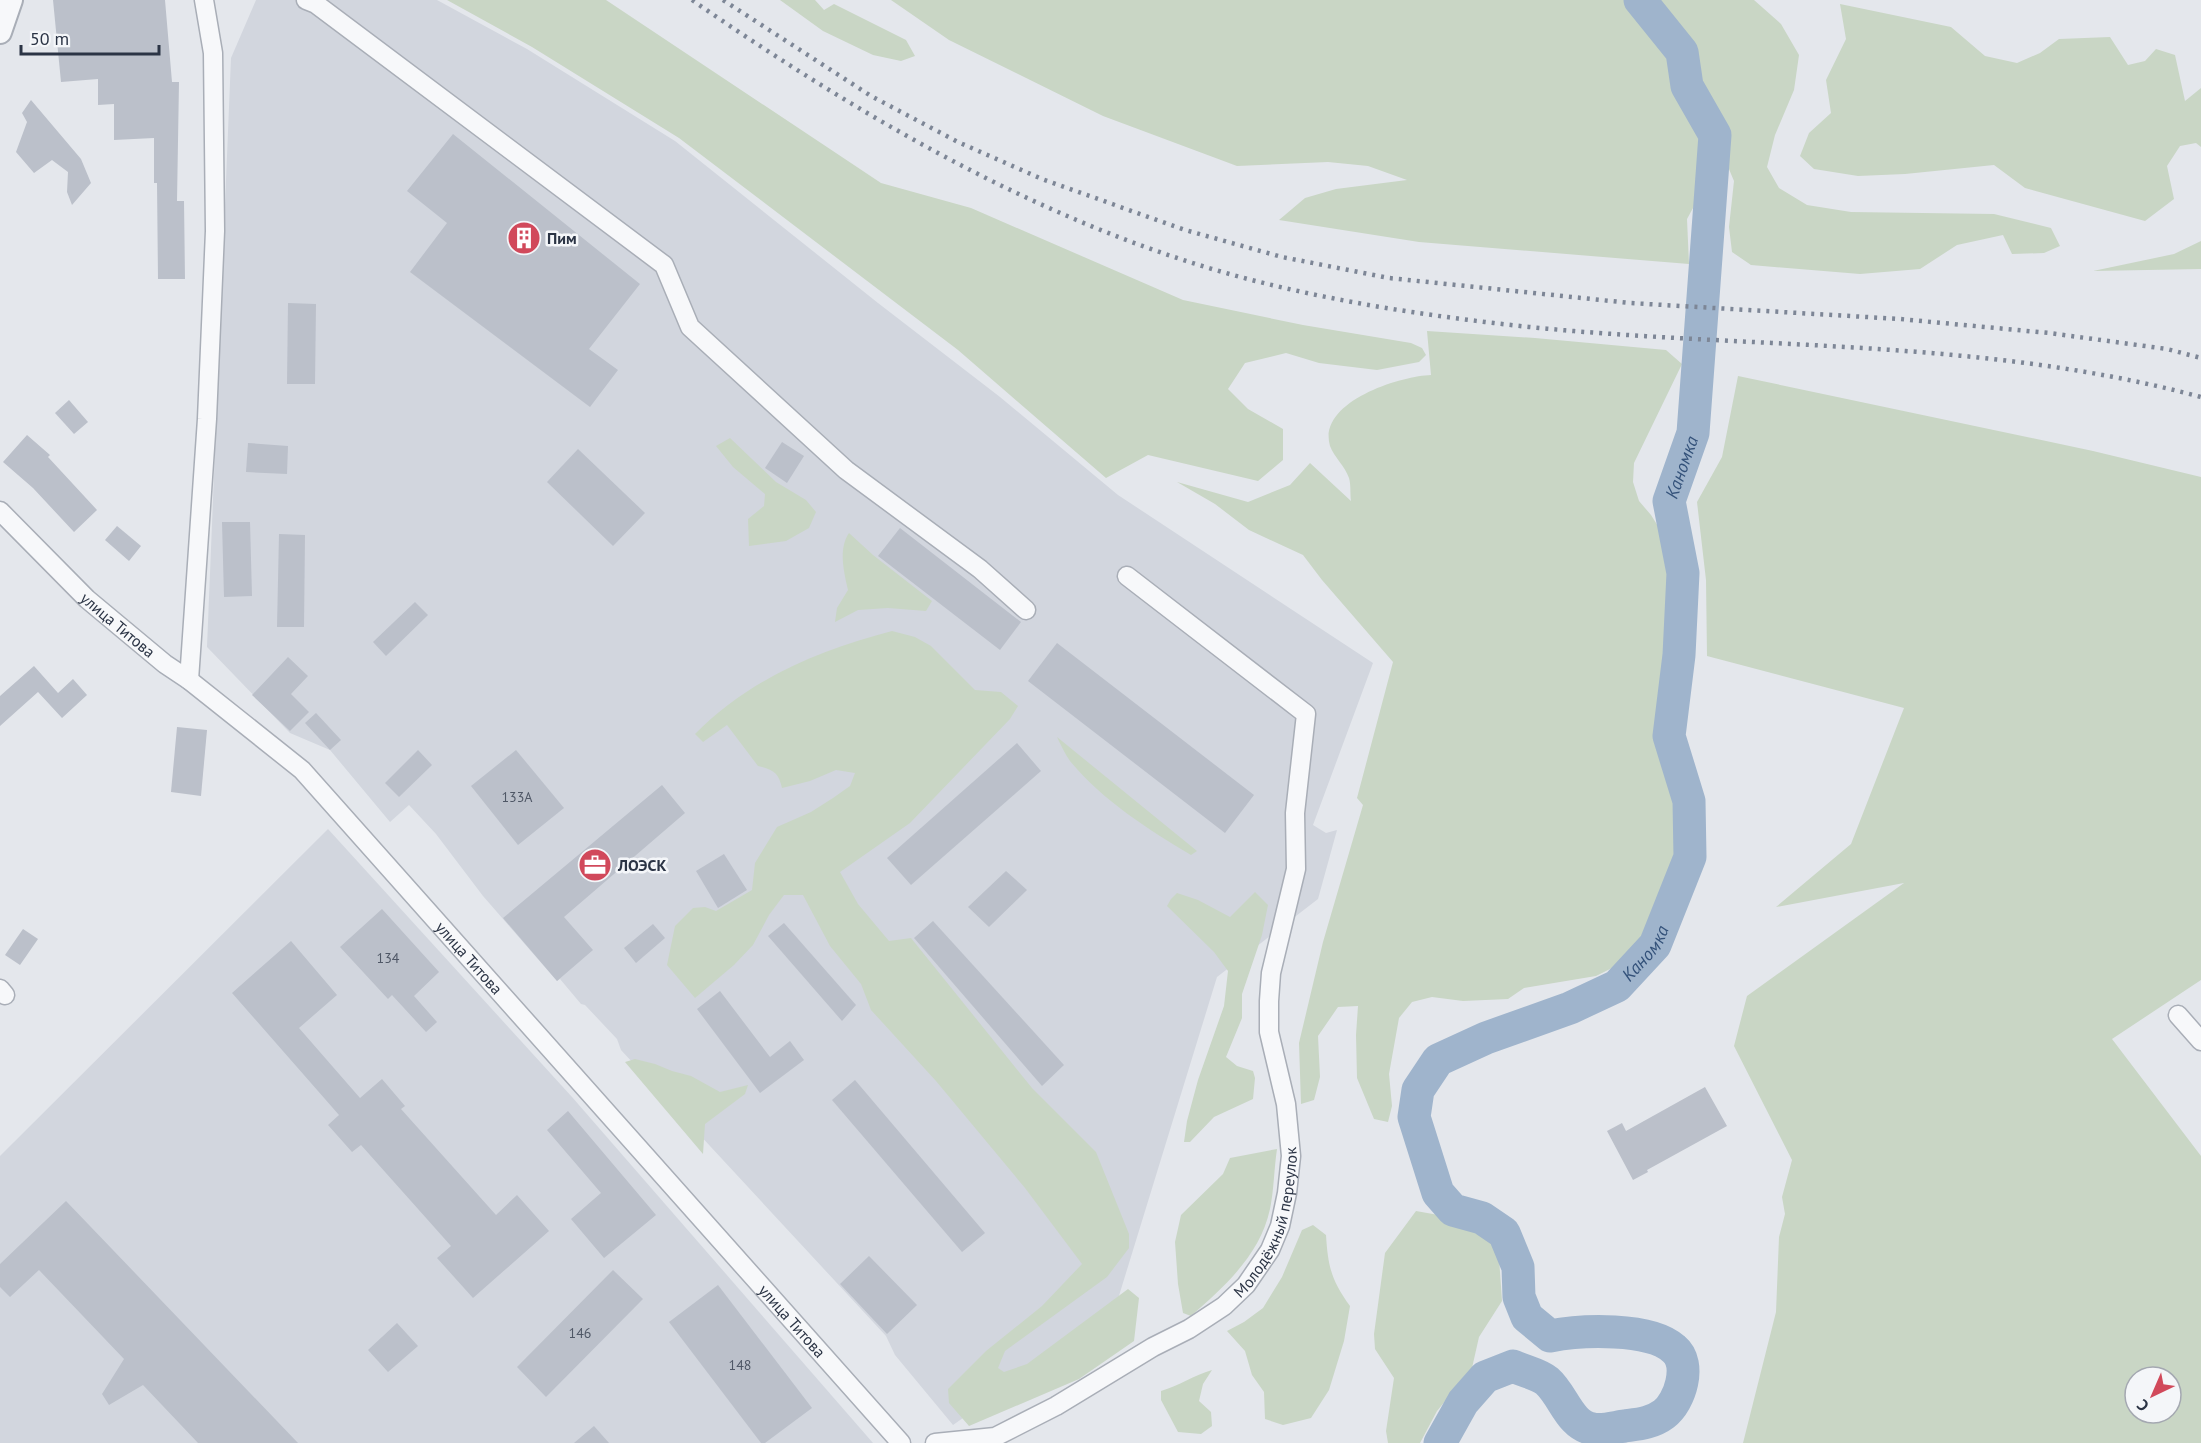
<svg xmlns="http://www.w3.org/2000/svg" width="2201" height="1443" viewBox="0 0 2201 1443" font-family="'PT Sans',sans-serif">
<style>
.built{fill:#d2d6de}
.green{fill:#c9d6c5;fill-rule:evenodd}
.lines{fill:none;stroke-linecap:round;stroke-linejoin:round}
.river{stroke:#9fb4cc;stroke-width:33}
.building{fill:#bbc0ca}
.minor-casing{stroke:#a9aeb7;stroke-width:21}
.tertiary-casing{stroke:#a9aeb7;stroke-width:26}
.minor{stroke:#f7f8fa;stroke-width:18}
.tertiary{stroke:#f7f8fa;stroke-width:22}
.rail{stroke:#7d8696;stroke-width:4.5;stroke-dasharray:3 6;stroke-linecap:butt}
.labels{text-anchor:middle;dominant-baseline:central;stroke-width:5;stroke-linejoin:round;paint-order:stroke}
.number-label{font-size:14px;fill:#4f5766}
.poi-label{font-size:16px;font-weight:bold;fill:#2b3445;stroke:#f4f6f9;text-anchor:start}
.street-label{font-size:16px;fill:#2b3445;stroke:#f4f6f9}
.water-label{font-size:18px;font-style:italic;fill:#34527a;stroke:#f4f6f9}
</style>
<rect width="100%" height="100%" fill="#e4e7ec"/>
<g class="built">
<polygon points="256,0 437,0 527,49 675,141 878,303 1000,397 1118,495 1373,663 1313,825 1326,833 1337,830 1318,899 1217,977 1114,1312 953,1425 895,1355 886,1336 621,1050 617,1039 585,1005 581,1004 560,979 557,981 483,896 436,834 409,805 390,822 330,750 290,733 207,647 231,58"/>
<polygon points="328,829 572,1097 873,1443 0,1443 0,1156"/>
</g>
<g class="green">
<polygon points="447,0 606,0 881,183 971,208 1183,300 1303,325 1411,343 1422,348 1426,355 1419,362 1377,370 1319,363 1286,353 1245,363 1228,389 1248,409 1283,429 1283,460 1258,481 1148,455 1106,478 958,350 679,138 532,47"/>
<polygon points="780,0 815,0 824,10 834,4 906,40 915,56 901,61 873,55 823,31"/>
<polygon points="891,0 1754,0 1781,24 1799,55 1794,90 1775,135 1767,167 1779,188 1807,205 1851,212 1994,214 2051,228 2060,246 2044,253 2012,254 2003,235 1957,245 1920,269 1860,274 1751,265 1732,252 1729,227 1734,181 1715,136 1699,197 1687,219 1689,264 1419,242 1279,220 1305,198 1336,189 1407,180 1368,166 1328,162 1237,166 1103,116 949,40"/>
<polygon points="1840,4 1951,27 1985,56 2017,63 2040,53 2059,39 2110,37 2128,65 2145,61 2156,49 2175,55 2185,101 2201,88 2201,147 2196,143 2180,146 2167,166 2174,199 2145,221 2025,188 1994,165 1905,174 1858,176 1814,169 1800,156 1809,133 1831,113 1826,80 1846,39"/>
<polygon points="2201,241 2201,269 2093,271 2174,254"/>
<path d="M1427 331 1535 338 1666 350 1682 364 1634 463 1633 482 1639 501 1651 515 1671 547 1677 586 1664 748 1666 762 1687 809 1685 831 1676 877 1660 919 1632 958 1596 976 1524 988 1508 999 1463 1001 1432 997 1412 1002 1399 1018 1389 1074 1392 1106 1388 1122 1374 1119 1357 1078 1356 1035 1358 1006 1338 1007 1318 1036 1320 1077 1314 1100 1301 1104 1299 1043 1323 942 1363 805 1357 798 1393 662 1322 580 1303 555 1249 530 1215 504 1177 482 1248 502 1290 485 1310 463 1351 501C1350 494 1351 484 1349 478 1345 466 1334 457 1330 446 1317 402 1400 376 1431 375Z"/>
<path d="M1738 376 2093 451 2201 477V980L2112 1039 2201 1156V1443H1743L1776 1312 1779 1237 1785 1214 1782 1197 1792 1160 1734 1046 1747 996 1904 883 1776 907 1851 844 1904 708 1707 656 1706 580 1697 502 1722 457ZM2135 1377H2171V1413H2135Z"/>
<polygon points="730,438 776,482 806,500 816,512 809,528 786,541 749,546 748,519 764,506 765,494 733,467 716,446"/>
<path d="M849 533 873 555 932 601 926 611 888 608 858 610 835 622 837 608 848 590C844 572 838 549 849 533Z"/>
<path d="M892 631 915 637 931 646 975 690 1001 692 1018 706 1010 719 910 823 840 872 858 904 889 941 911 938 1032 1088 1096 1152 1129 1234V1248L1107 1277 1005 1351 998 1368 1004 1372 1027 1364 1128 1289 1139 1298 1134 1341 1079 1379 969 1426 949 1403 948 1389 986 1351 1042 1306 1082 1264 1025 1188 936 1081 871 1010 861 984 830 946 803 895H784L769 915 753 945 734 965 695 998 667 965 675 926 693 908 705 907 716 911 752 890 755 863 777 827 811 812 833 798 850 786 855 773 836 770 810 781 782 788C779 773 773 769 758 766L727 725 703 742 695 734C749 679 819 650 892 631Z"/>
<path d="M1057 737 1197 851 1191 855C1149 830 1102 800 1070 761 1065 754 1061 745 1057 737Z"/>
<polygon points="1255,892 1268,905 1262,935 1242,994 1242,1018 1226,1057 1237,1066 1253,1071 1255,1078 1253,1099 1214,1117 1190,1142 1184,1142 1187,1121 1198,1080 1224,1006 1228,971 1214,952 1167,906 1171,899 1177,893 1198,900 1230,917"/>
<polygon points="635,1059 655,1064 672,1071 691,1076 720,1092 748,1085 745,1094 705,1124 703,1154 625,1062"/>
<path d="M1277 1149C1274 1169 1274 1190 1270 1209 1260 1255 1225 1286 1191 1316L1183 1313 1178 1284 1175 1242 1181 1215 1223 1174 1230 1158Z"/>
<polygon points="1416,1211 1444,1216 1471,1217 1498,1243 1502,1301 1479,1337 1472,1368 1437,1411 1420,1443 1388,1443 1386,1431 1394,1378 1375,1349 1374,1334 1385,1253"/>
<path d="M1313 1225 1326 1235C1328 1266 1331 1280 1350 1306L1344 1341 1329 1390 1311 1418 1283 1425 1265 1419 1264 1392 1252 1375 1245 1351 1227 1331 1244 1322 1263 1308 1282 1277 1302 1230Z"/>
<path d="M1212 1370 1203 1384 1199 1401 1211 1412 1212 1426 1201 1434 1178 1432 1161 1400V1391C1179 1386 1194 1375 1212 1370Z"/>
</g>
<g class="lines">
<path class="river" id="s1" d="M1440 1443 1463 1402 1485 1377 1513 1366C1523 1371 1539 1374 1547 1381 1564 1396 1569 1425 1593 1429 1602 1431 1616 1427 1625 1426 1639 1424 1652 1423 1664 1414 1680 1402 1692 1364 1674 1349 1650 1327 1581 1330 1550 1336L1527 1317 1519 1297 1518 1267 1504 1233 1482 1218 1453 1210 1438 1193 1414 1117 1418 1090 1438 1060 1486 1038 1570 1008 1617 986 1655 945 1690 857 1689 801 1669 736 1679 655 1683 573 1669 501 1693 433 1715 135 1687 86 1682 52 1640 0"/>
</g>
<g class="building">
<polygon points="53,0 165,0 172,82 179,82 177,201 184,201 185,279 158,279 157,183 154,183 154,138 114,140 114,104 98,105 98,79 61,82"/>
<polygon points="31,100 81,159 91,183 72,205 67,192 68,172 52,160 34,173 16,152 27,122 22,113"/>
<polygon points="453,134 640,284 589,349 618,370 590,407 410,272 447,223 407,191"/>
<polygon points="288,303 316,304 315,384 287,384"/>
<polygon points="69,400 88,422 74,434 55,413"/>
<polygon points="27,435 50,455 48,457 97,510 74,532 33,488 3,462"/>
<polygon points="782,442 804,456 787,483 765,468"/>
<polygon points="248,443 288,446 287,474 246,472"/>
<polygon points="578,449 645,513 613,546 547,482"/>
<polygon points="222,522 250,522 252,596 224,597"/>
<polygon points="117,526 141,546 129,561 105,540"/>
<polygon points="900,528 1021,622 1000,650 878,556"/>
<polygon points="279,534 305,535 304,627 277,627"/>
<polygon points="415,602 428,615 386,656 373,642"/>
<polygon points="1057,643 1254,795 1225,833 1028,681"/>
<polygon points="288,657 308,676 291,694 309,712 290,731 252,695"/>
<polygon points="34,666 58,693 73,679 87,695 62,718 38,692 0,726 0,696"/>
<polygon points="316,713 341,740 330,750 305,723"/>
<polygon points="177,727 207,730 201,796 171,792"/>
<polygon points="1017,743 1041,771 911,885 887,858"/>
<polygon points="418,750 432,765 399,797 385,783"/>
<polygon points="516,750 564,808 518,845 471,786"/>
<polygon points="662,785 685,813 564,917 593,950 557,981 503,918"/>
<polygon points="724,854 747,890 718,908 696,871"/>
<polygon points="1006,871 1027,890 989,927 968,907"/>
<polygon points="382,909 439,972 414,996 437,1022 426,1032 392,995 388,999 340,947"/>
<polygon points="933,921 1064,1065 1042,1086 914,938"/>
<polygon points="784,923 856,1005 842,1021 768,936"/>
<polygon points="653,924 665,938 636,963 624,948"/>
<polygon points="23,929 38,939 20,965 5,955"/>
<polygon points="291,941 337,995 299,1028 360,1098 382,1079 405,1106 401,1109 496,1215 517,1195 549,1231 473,1298 437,1258 451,1246 361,1145 352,1152 328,1125 339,1115 232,993"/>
<polygon points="720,991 770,1057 790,1041 804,1060 760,1093 697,1009"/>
<polygon points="855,1080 985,1233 962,1252 832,1100"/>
<polygon points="1705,1087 1727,1126 1647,1170 1648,1172 1633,1180 1607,1131 1622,1123 1626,1131"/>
<polygon points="568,1111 656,1215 604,1258 571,1219 601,1193 547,1130"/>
<polygon points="66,1201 298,1443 198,1443 143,1385 109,1405 102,1394 124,1359 39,1270 10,1297 0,1287 0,1264"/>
<polygon points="869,1256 917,1305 887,1334 840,1284"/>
<polygon points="613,1270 643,1299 546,1397 517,1367"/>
<polygon points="718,1285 812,1408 765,1443 761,1443 669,1322"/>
<polygon points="397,1323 418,1346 388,1372 368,1350"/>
<polygon points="594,1426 609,1443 574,1443"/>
</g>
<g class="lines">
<defs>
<g id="minor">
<polyline points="306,0 316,4 664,265 690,327 846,470 980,569 1026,610"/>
<path id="s2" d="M0 511 87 599 165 664 189 680 302 770 901 1443"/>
<polyline points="189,680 207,419 215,231 213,53 204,0"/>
<polyline points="0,989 5,995"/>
<polyline points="2178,1015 2201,1041"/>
<path id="s3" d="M935 1443 995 1437 1056 1406 1153 1347 1189 1329 1224 1306 1246 1285 1270 1250 1280 1226 1287 1193 1291 1156 1286 1104 1269 1032V1001L1271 973 1296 869 1295 813 1306 714 1127 576"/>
</g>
<polyline id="tertiary" points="0,32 11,0"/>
</defs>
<use href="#minor" class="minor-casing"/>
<use href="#tertiary" class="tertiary-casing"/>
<use href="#minor" class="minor"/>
<use href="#tertiary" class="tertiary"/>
<g class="rail">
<path d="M692 0C870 123 1063 236 1276 286 1356 305 1438 317 1520 326 1747 350 1979 337 2201 397"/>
<polyline points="723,0 871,96 958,142 1042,179 1185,230 1282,257 1389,278 1630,303 1900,319 2049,333 2167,349 2201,358"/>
</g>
</g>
<defs>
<symbol id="building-disc" viewBox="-11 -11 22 22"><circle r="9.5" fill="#d1495b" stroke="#f4f6f9"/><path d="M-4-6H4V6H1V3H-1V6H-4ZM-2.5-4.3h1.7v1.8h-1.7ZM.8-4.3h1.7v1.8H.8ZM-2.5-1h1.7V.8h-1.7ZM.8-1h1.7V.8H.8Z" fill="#fff"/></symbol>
<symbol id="office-disc" viewBox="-11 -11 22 22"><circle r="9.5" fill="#d1495b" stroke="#f4f6f9"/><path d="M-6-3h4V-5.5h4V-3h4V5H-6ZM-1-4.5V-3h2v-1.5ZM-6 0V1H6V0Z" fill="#fff"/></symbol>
</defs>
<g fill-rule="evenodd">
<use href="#building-disc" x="505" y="219" width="38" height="38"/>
<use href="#office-disc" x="576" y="846" width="38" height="38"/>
</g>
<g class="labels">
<g class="number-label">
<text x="517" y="797">133А</text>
<text x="388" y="958">134</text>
<text x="580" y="1333">146</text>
<text x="740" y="1365">148</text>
</g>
<g class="poi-label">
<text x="547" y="238">Пим</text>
<text x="618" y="865">ЛОЭСК</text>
</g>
<g class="street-label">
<text stroke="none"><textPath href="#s2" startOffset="164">улица Титова</textPath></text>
<text stroke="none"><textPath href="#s2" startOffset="650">улица Титова</textPath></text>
<text stroke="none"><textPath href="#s3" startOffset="422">Молодёжный переулок</textPath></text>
<text stroke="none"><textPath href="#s2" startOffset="1136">улица Титова</textPath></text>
</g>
<g class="water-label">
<text stroke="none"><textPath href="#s1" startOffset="1572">Каномка</textPath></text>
<text stroke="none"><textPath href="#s1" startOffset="1068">Каномка</textPath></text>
</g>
</g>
<g transform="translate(2153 1395) rotate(224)"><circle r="28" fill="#f4f6f9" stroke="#a4a8b1" stroke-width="1.5"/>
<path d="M0-4.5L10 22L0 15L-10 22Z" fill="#d1495b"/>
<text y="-9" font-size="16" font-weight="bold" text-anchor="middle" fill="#2b3445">С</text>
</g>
<path d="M21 45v9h138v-9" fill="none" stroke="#2b3445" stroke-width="3"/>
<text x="30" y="45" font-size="18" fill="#2b3445" stroke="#f4f6f9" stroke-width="4.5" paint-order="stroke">50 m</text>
</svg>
